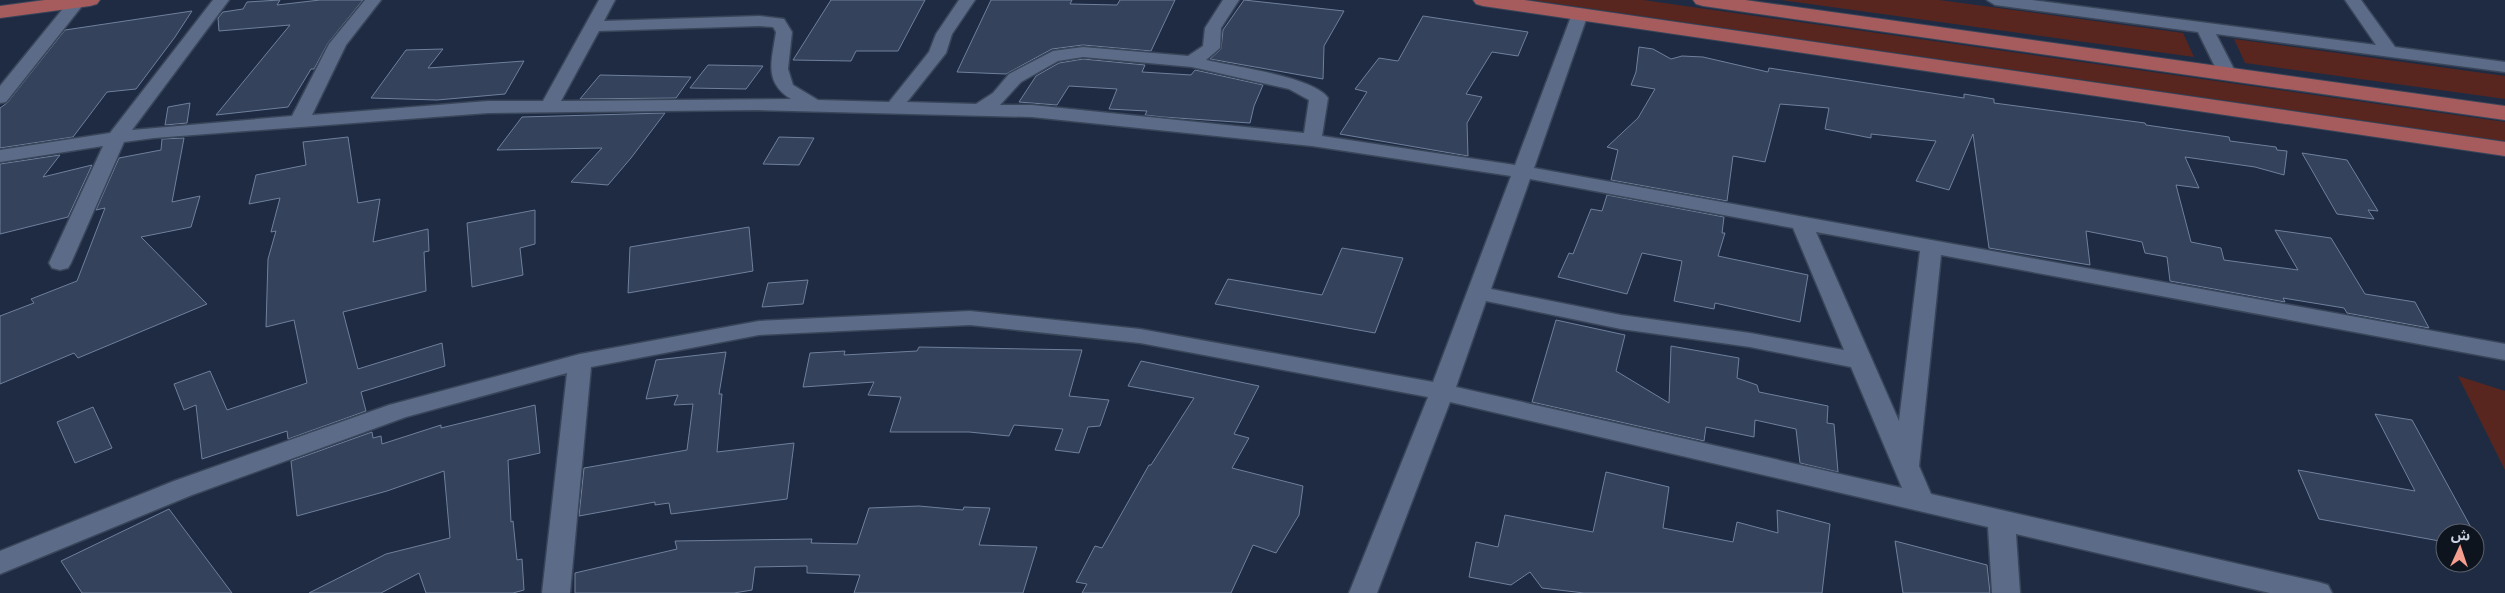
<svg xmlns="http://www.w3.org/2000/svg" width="2505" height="593" viewBox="0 0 2505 593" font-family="Manrope,'Noto Sans Arabic',sans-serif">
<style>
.green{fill:#59261f}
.building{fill:#34425b;stroke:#70809c}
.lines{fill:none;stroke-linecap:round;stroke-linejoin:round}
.street-casing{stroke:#394559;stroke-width:3}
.primary-casing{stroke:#394559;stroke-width:2}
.street{fill:#5c6b87;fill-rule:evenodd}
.primary{fill:#a65c5d;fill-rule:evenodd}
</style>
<rect width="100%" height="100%" fill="#1e2b43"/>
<g class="green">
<polygon points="1532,0 1643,0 2505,122 2505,141"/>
<polygon points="1781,0 1939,0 2183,33 2194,57"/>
<polygon points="2234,39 2505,76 2505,99 2245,63"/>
<polygon points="2458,376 2505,391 2505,470"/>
</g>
<g class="building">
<polygon points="280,0 277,5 320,0 363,0 328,43 314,69 311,69 288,107 216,115 290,25 219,31 218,18 223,12 243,9 247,2"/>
<polygon points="831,0 925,0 898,51 856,51 851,61 793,60"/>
<polygon points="991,0 1072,0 1070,4 1117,5 1120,0 1175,0 1151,51 1083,45 1052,49 1006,74 957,72"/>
<polygon points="1244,0 1344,11 1324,46 1323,79 1210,59 1221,49 1223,30"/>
<polygon points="192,11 175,37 136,89 107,92 73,137 0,148 0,108 7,103 65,30"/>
<polygon points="1423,16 1528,32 1518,56 1492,52 1466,94 1482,97 1467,123 1468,156 1340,134 1367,92 1355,89 1379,58 1398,61"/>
<polygon points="1639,47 1653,49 1671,59 1682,56 1703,57 1768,72 1769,68 1964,98 1964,94 1994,99 1994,103 2145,123 2146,125 2229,137 2230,141 2276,147 2277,150 2287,151 2284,175 2255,167 2185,157 2199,188 2176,185 2191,242 2221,248 2224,260 2298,270 2275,230 2331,238 2365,294 2415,302 2429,328 2347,313 2344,308 2283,298 2285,302 2170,281 2167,257 2145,253 2142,242 2086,231 2090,265 1989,248 1973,134 1949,190 1916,181 1936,141 1871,134 1871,138 1825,129 1829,108 1780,104 1765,162 1733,156 1727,201 1611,180 1618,150 1607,147 1638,118 1655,89 1631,85 1636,72"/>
<polygon points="443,49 428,68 524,61 505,94 437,100 371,98 406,50"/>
<polygon points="1083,59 1145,65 1142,72 1191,75 1195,70 1263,85 1254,106 1250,123 1163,117 1145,115 1147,111 1109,109 1117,89 1069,86 1057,105 1019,102 1036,76 1059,63"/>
<polygon points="708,65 763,66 746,89 690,88"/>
<polygon points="600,75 691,77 676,98 580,99"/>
<polygon points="190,103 187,123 165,125 168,107"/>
<polygon points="665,113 631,158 608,185 571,182 602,148 497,150 522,117"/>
<polygon points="348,137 358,203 380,199 373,242 428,229 429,251 424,252 426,291 343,312 358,369 442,343 445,366 361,392 366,411 288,439 287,431 202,459 196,405 184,410 174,384 210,371 227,410 307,383 294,320 266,327 268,259 276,231 271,232 280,198 249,204 256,175 306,165 303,142"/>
<polygon points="779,137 814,138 799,165 763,164"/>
<polygon points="184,138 172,202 200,196 191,227 141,237 207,304 78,358 74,353 0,384 0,316 34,303 31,299 77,281 105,208 96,210 119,158 161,150 162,139"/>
<polygon points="2302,153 2347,160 2378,211 2368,210 2374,219 2337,214"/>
<polygon points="60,155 43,177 92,165 68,217 0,234 0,164"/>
<polygon points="1607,195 1724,217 1722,233 1725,233 1718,256 1808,275 1800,322 1715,303 1714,309 1674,301 1682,261 1642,253 1627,294 1558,277 1569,253 1573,254 1591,209 1602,211"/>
<polygon points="535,210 535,244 520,248 523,275 472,287 467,223"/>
<polygon points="749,227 753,271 628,293 630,247"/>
<polygon points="1342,248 1403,258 1375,333 1215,304 1228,279 1322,295"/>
<polygon points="808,280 803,304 762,307 768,283"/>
<polygon points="1556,320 1625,335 1616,371 1669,403 1671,346 1739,358 1737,378 1757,385 1759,392 1828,406 1827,423 1834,424 1838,472 1800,463 1796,429 1755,420 1754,437 1706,427 1704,441 1532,402"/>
<polygon points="919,347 1082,350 1069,396 1109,400 1100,426 1088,427 1079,453 1055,450 1063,429 1014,425 1009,436 969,432 890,432 901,397 868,395 874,382 803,387 810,353 845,351 844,355 917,351"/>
<polygon points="726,352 719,394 722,394 717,452 794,443 787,499 671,514 669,503 655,505 655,502 579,516 584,468 687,450 693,404 674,405 678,395 646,399 656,360"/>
<polygon points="1141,361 1259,386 1234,434 1249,438 1232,468 1303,486 1299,515 1276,553 1253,545 1231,593 1082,593 1087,584 1076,582 1095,546 1102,548 1149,465 1151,465 1194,398 1128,386"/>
<polygon points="535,405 540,453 508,460 511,522 513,521 517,560 522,559 524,590 513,593 426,593 419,573 381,593 309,593 386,554 450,538 444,471 387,491 297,516 291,461 372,432 373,438 381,436 382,444 441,425 441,428"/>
<polygon points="93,407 112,448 75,463 57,422"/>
<polygon points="2375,414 2412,420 2474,533 2445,533 2445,542 2319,519 2298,470 2415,491"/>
<polygon points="1606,472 1669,487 1663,528 1733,542 1737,522 1778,533 1777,510 1830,524 1822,593 1584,593 1542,588 1530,572 1511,585 1469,577 1476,542 1498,547 1505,515 1593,532"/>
<polygon points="919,506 963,510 964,507 990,508 979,545 1037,547 1023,593 854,593 860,575 807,573 807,566 755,567 752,590 734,593 575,593 575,573 677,549 675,541 812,539 811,543 857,544 869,508"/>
<polygon points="169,509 232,593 82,593 61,561"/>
<polygon points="1895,541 1987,565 1990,593 1903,593"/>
</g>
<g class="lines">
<defs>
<g id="street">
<polygon points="70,0 86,1 6,102 0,103 0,86"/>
<path d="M213 0H229L132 130 292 116 329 44 365 0H381L346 45 312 115 488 101H543L599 0H615L604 21 759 16 784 19 792 32 788 69 793 85 818 100 889 102 929 52 936 34 959 0H975L952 34 946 53 907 102 976 104 993 93 1009 74 1053 51 1083 47 1188 56 1203 46 1205 28 1223 0H1239L1221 28 1220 48 1206 60C1232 66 1314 77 1328 98L1322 136 1515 165 1572 14 1580 9 1588 14 1534 168 2505 344V360L1941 255 1919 466 1931 494 2318 582 2328 585 2332 593H2270L2016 534 2020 593H1992L1988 527 1450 402 1377 593H1349L1428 397 1140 343 970 325 759 335 591 367 570 593H542L567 373 406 417 192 495 0 574V551L174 481 389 405 580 354 759 321 970 311 1140 329 1433 382 1511 176 1312 146 1032 117 757 110 488 113 154 138 124 142 71 263 68 268 60 270 52 268 49 263 103 146 0 162V150L110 133ZM759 26 773 27 776 32C772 60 763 82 791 99L561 101 599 31ZM1083 57 1192 67 1289 89 1309 100 1304 133 1032 105H1000L1021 82 1058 61ZM1530 179 1793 228 1844 350 1750 333 1621 315 1491 289ZM1816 232 1920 251 1899 421ZM1486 301 1621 329 1750 347 1851 367 1902 488 1456 387Z"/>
<polygon points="1987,0 2032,0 2376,45 2345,0 2361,0 2395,47 2505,62 2505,72 2216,34 2236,73 2233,77 2221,77 2218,73 2198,32 1995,5"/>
</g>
<g id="primary">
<polygon points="45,0 100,0 97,4 90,6 0,18 0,6"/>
<polygon points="1473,0 1524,0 2505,142 2505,156 1483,6 1476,4"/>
<polygon points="1693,0 1745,0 2505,106 2505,120 1703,6 1696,4"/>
</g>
</defs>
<use href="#street" class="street-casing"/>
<use href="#primary" class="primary-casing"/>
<use href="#street" class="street"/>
<use href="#primary" class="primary"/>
</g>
<g transform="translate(2460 548) rotate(3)"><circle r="24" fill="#0e141e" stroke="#59606c"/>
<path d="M0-4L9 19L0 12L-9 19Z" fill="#f59d8e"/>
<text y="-8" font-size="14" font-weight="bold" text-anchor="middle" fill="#c9d2e1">ش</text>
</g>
</svg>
